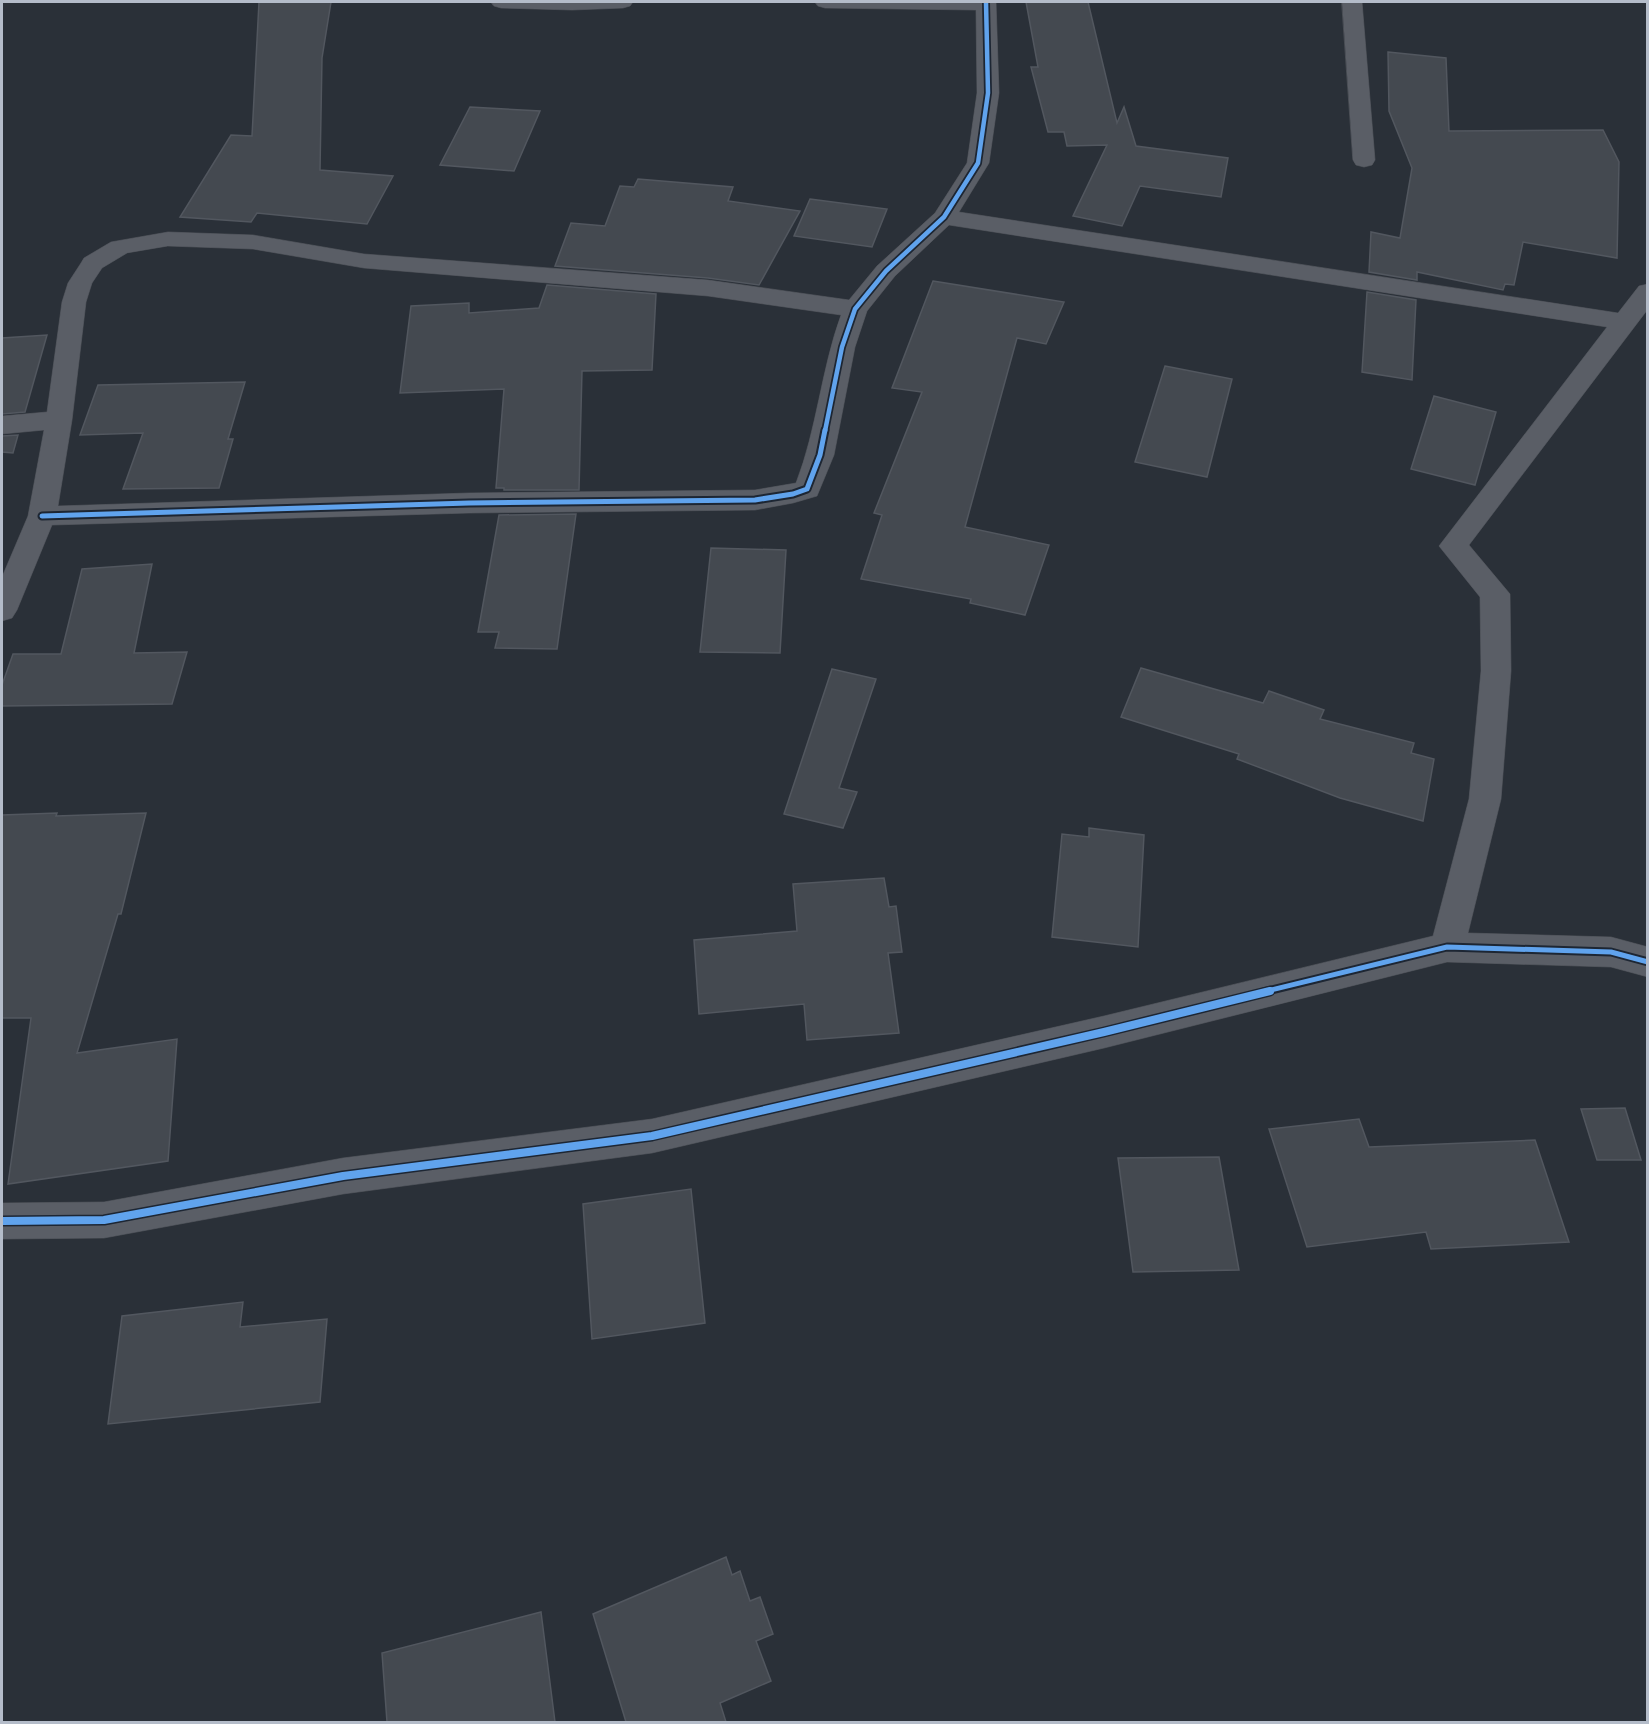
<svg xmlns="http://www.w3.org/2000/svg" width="1649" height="1724" viewBox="0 0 1649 1724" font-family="Quicksand,sans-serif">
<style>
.building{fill:#444950;stroke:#52575f;stroke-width:1.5}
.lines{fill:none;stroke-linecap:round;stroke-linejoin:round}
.minor-casing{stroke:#484c53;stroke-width:1}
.minor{fill:#5a5e66;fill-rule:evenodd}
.cycleway-far2-casing{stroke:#1d2633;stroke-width:8}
.cycleway-far1-casing{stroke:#1d2633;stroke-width:9}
.cycleway-casing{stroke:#1d2633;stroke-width:11}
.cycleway-far2{stroke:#60a3ed;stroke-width:4.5}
.cycleway-far1{stroke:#60a3ed;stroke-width:5}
.cycleway{stroke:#60a3ed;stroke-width:8}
</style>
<rect width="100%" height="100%" fill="#2a3038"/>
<g class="building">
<polygon points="259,2 331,2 322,58 320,170 393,176 367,224 257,213 251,222 180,217 231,135 252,136"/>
<polygon points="1026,2 1088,2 1117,123 1124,107 1136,146 1228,158 1221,197 1140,186 1122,226 1073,216 1107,145 1067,146 1064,132 1048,132 1031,67 1038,67"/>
<polygon points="1388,52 1446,58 1449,131 1603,130 1619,162 1617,258 1523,242 1514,285 1505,284 1503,290 1417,272 1417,280 1369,272 1371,232 1400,238 1412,168 1389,111"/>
<polygon points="470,107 540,111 514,171 440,165"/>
<polygon points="638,179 733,187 728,201 800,211 759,285 708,278 555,266 571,223 605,226 620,186 634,187"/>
<polygon points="810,199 887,209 872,247 794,236"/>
<polygon points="933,281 1064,302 1046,344 1017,338 965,527 1049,545 1025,615 970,603 971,599 861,579 882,515 874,513 922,392 892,388"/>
<polygon points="547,285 656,294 652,370 582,371 579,490 504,490 504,488 496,488 504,389 400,393 411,306 469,303 469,313 539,308"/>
<polygon points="1367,292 1416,300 1412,380 1362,372"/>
<polygon points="47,335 25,412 2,414 2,338"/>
<polygon points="1165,366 1232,379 1207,477 1135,462"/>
<polygon points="245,382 228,439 233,439 219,488 123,489 143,433 80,435 98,385"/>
<polygon points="1434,396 1496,412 1475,485 1411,469"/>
<polygon points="18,435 13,453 2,452 2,436"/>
<polygon points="576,514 557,649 495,648 499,632 478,632 499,515"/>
<polygon points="711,548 786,550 780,653 700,652"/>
<polygon points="152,564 134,653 187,652 172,704 2,706 2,685 13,654 61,654 82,569"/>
<polygon points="1141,668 1263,703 1269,691 1324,710 1320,719 1414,743 1411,753 1434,759 1423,821 1340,798 1237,759 1239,754 1121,717"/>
<polygon points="832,669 876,679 839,788 857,792 843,828 784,814"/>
<polygon points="57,813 56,816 146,813 121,914 118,914 77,1053 177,1039 168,1161 8,1184 31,1018 2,1018 2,815"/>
<polygon points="1089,828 1144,835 1138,947 1052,937 1062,834 1089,837"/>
<polygon points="884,878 889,907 896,906 902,952 888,953 899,1033 807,1040 804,1004 699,1014 694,940 797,931 793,884"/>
<polygon points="1625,1108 1641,1160 1597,1160 1581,1109"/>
<polygon points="1359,1119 1369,1147 1535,1140 1569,1242 1431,1249 1426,1232 1307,1247 1269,1129"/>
<polygon points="1219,1157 1239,1270 1133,1272 1118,1158"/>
<polygon points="691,1189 705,1323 592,1339 583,1204"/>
<polygon points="243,1302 240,1327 327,1319 320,1402 108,1424 122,1316"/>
<polygon points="726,1557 732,1575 740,1571 750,1601 760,1597 773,1634 756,1641 771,1681 720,1703 726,1722 626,1722 593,1614"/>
<polygon points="541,1612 555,1722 387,1722 382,1653"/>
</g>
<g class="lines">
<defs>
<g id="minor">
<polygon points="491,2 633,2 630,6 623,8 572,10 501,8 494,6"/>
<path d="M815 2H996L999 93 989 163 959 212 1618 313 1639 286 1648 284V309L1469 545 1510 594 1511 671 1501 799 1468 933 1611 937 1648 947V977L1611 967 1447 962 1104 1048 652 1153 343 1194 104 1238 2 1239V1203L104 1202 343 1158 652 1119 1104 1016 1433 936 1469 799 1481 671 1480 597 1439 546 1607 327 949 225 895 276 867 311 855 347 834 455 817 496 793 503 755 510 469 513 52 525 17 610 12 618 2 621V577L28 516 44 430 2 434V416L47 412 62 302 68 283 81 263 84 258 111 242 168 232 253 235 364 254 708 280 849 300 877 266 935 213 967 163 977 93 976 10 825 8 818 6ZM168 246 253 249 364 268 708 296 841 315C821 370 817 429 796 483L755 490 469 493 58 506 72 420 86 302 92 283 102 268 127 253Z"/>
<polygon points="1342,2 1362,2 1375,160 1372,165 1364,167 1356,165 1353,160"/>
</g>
</defs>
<use href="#minor" class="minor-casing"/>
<use href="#minor" class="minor"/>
<defs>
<polyline id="cycleway-far2" points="825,431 842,347 855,309 886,271 944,217 978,163 988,93 986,2"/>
<g id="cycleway-far1">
<polyline points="42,516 469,503 755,500 793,494 807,489 820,455 825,430"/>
<polyline points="1263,992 1447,947 1611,952 1648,962"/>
</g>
<polyline id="cycleway" points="2,1221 104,1220 343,1176 652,1136 1104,1032 1270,991"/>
</defs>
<use href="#cycleway-far2" class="cycleway-far2-casing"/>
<use href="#cycleway-far1" class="cycleway-far1-casing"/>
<use href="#cycleway" class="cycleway-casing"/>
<use href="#cycleway-far2" class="cycleway-far2"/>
<use href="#cycleway-far1" class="cycleway-far1"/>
<use href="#cycleway" class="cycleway"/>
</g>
<rect width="1649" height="1724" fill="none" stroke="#b4bcc9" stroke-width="6"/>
</svg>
